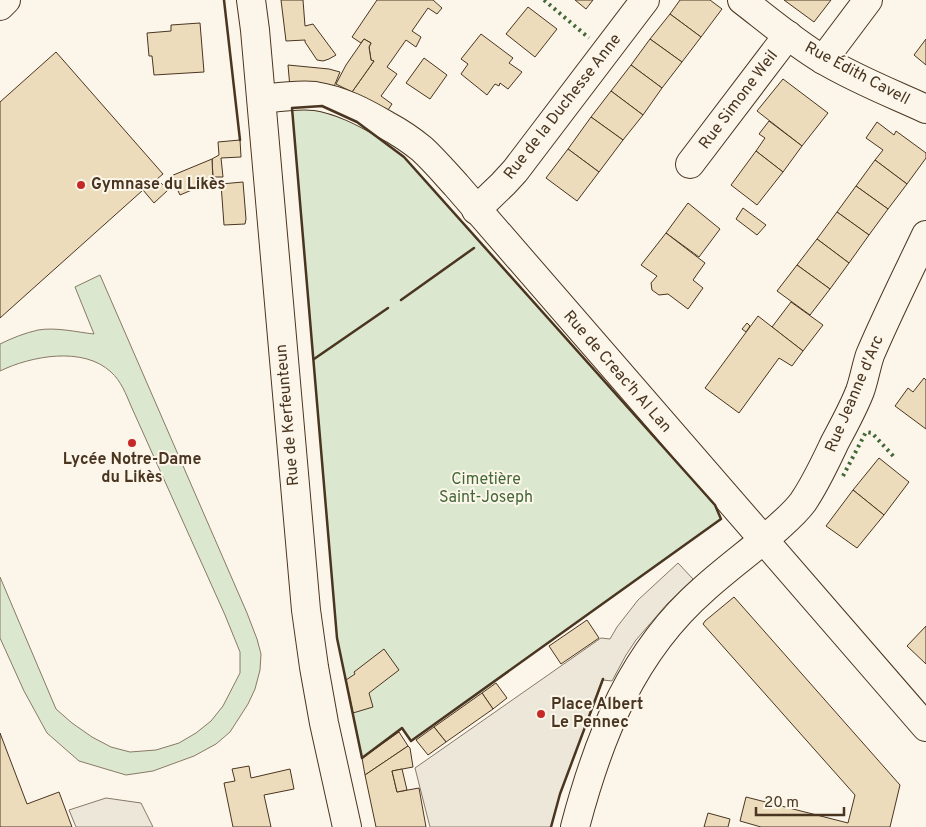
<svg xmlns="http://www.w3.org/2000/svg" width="926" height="827" viewBox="0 0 926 827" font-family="Overpass,sans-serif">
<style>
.green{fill:#dce7d0;stroke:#887966}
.parking{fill:#ede7d9;stroke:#887966}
.building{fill:#ecdcbc;stroke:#4a3520}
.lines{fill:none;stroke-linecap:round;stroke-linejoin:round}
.minor-casing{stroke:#4a3520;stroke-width:30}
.major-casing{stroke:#4a3520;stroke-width:30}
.minor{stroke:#fbf6e9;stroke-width:28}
.major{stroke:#fbf6e9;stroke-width:28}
.hedge{stroke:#436837;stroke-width:4;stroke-dasharray:2.5 4;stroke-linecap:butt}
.wall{stroke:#4a3520;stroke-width:2.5}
.poi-dot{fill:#c62828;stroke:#fbf6e9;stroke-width:2}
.labels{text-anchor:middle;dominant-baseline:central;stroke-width:4;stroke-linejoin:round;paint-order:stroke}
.street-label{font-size:16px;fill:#4a3520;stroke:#fbf6e9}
.poi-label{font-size:16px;font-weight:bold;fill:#4a3520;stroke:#fbf6e9;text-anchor:start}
.park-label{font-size:16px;fill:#436837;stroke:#fbf6e9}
</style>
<rect width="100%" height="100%" fill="#fbf6e9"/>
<g class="green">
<polygon points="322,106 357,122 404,157 715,505 721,519 411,741 402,729 362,758 337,638 292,108"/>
<path d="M100 275 247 613 257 639 261 654 260 670 255 689 248 704 230 732 216 744 194 756 153 771 126 775 79 761 47 733 24 691 0 638V577L56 709 72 723 92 737 111 747 130 752 156 750 179 743 196 733 211 721 223 706 240 673V652L225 615 131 406C126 394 121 381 111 372 83 346 31 356 0 371V344C12 338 25 333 38 330 56 327 76 332 94 334L75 287Z"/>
</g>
<g class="parking">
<polygon points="678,563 693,579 667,604 636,640 626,655 612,681 603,680 560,794 551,827 430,827 415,768 601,638 610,639 617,627 638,600"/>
<polygon points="106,798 141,803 153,827 76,827 69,810"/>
</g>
<g class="building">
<polygon points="281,0 303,0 305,26 313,24 336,55 329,59 323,61 317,60 305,42 305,40 286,41"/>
<polygon points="377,0 433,0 442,8 437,14 428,8 412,31 421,37 416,47 406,40 387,67 397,74 381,96 392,104 388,110 352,92 374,61 371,60 369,47 371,43 364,39 361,43 352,37"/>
<polygon points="575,0 593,0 586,9"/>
<polygon points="680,0 710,0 722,9 701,37 670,14"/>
<polygon points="784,0 831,0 814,22"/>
<polygon points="528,7 557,29 535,57 506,34"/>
<polygon points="670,14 701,37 682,62 650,39"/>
<polygon points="200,23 204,72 154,75 152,56 149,56 147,33 171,31 171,25"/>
<polygon points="481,34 513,58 509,63 522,72 508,89 500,83 499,86 495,84 487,95 461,74 468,64 461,59"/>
<polygon points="364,39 371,43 369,47 371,60 374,61 352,92 336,84 346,65"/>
<polygon points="650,39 682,62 662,88 631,65"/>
<polygon points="926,39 926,65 914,55"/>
<polygon points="56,52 163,174 157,179 168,190 154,203 143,190 0,318 0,102"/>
<polygon points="424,58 447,75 430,99 406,83"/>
<polygon points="288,65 329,69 340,72 333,89 290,88"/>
<polygon points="631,65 662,88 643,115 611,91"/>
<polygon points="783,79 828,113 802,146 757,111"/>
<polygon points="611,91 643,115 623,140 591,117"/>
<polygon points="591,117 623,140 599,172 568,149"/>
<polygon points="769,121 802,146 783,172 756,151 765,138 759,134"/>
<polygon points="877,122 894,135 896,131 926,153 926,158 907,184 875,160 883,150 866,138"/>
<polygon points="240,140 241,157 221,158 223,177 213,177 212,159 219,155 218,142"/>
<polygon points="568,149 599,172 577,201 546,178"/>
<polygon points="756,151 783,172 757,205 731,185"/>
<polygon points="212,159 213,181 180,195 171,176"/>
<polygon points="875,160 907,184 888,209 856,186"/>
<polygon points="243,182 246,219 245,224 224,225 221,184"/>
<polygon points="856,186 888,209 869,235 837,212"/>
<polygon points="688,203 720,229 699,257 666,233"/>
<polygon points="743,208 766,225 757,235 736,219"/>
<polygon points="837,212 869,235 849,263 817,239"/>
<polygon points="666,233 705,263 693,280 703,288 688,309 668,294 659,295 652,290 651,283 657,276 641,265"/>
<polygon points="817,239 849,263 830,289 797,265"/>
<polygon points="797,265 830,289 810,315 777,291"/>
<polygon points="791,302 823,325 803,351 772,327"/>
<polygon points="758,316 803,351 792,366 779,358 739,413 705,388"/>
<polygon points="747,323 750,326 746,332 742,329"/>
<polygon points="924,378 926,380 926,429 895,406 908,388 913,392"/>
<polygon points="879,458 909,482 884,515 853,490"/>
<polygon points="853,490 884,515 857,548 826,526"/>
<polygon points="734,597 900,785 890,827 761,827 740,821 746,797 848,823 855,795 703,624 705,621"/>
<polygon points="587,620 599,638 561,664 549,646"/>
<polygon points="926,626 926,664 907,646"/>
<polygon points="384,649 399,670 369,693 373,707 353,713 346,680 355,674 354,672"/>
<polygon points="496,683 507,698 493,709 482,693"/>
<polygon points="482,693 493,709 446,742 434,727"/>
<polygon points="434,727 446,742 428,755 416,740"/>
<polygon points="399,732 408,746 365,775 362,758"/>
<polygon points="0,733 27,804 59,792 72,827 0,827"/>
<polygon points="408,746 410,748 413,767 392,771 397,792 419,788 426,827 376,827 365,775"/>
<polygon points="249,766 251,778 290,769 294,789 264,795 271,827 233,827 224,783 235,781 232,769"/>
<polygon points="402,769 407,790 397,792 392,771"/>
<polygon points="708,813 730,819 728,827 704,827"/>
</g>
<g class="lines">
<defs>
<g id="minor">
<path d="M742 0C768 20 794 42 822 59 855 79 891 93 926 109"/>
<polyline points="0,6 6,0"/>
<polyline points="823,60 868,0"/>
<path d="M262 99C279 97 298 94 315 96 341 100 364 112 386 125 399 132 411 140 422 149 434 160 445 173 456 185L926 727"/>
<polyline points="690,164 788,35"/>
<polyline points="476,210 503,184 515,171 645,0"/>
<path d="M575 827C599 736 632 652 704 589 726 569 751 551 774 531 784 522 795 513 803 502 816 483 825 463 835 442 844 425 853 409 860 391 864 380 866 367 870 355 887 315 907 275 926 235"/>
</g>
<polyline id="major" points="251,0 255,30 306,610 314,667 324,723 347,827"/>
</defs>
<use href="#minor" class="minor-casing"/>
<use href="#major" class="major-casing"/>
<use href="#minor" class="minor"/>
<use href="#major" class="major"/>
<g class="hedge">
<polyline points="544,0 589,38"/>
<polyline points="843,476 866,432 872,433 895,458"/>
</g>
<g class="wall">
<polyline points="224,0 240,140"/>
<polygon points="322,106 357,122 404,157 715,505 721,519 411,741 402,728 362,758 337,638 292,108"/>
<polyline points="401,300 474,248"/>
<polyline points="314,359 388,308"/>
<polyline points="551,827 560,794 603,679"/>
</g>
</g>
<g class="poi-dot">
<circle cx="81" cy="185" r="5"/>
<circle cx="132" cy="443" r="5"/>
<circle cx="541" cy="714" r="5"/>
</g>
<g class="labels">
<g class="street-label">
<text transform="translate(857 74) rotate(28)">Rue Édith Cavell</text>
<text transform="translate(739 100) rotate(-53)">Rue Simone Weil</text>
<text transform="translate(563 107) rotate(-52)">Rue de la Duchesse Anne</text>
<text transform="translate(617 372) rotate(49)">Rue de Creac'h Al Lan</text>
<text transform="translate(855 394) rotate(-67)">Rue Jeanne d'Arc</text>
<text transform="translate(288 415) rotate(-95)">Rue de Kerfeunteun</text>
</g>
<g class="poi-label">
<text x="91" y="185">Gymnase du Likès</text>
<text x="132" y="460" text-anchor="middle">Lycée Notre-Dame<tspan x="132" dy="18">du Likès</tspan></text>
<text x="551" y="705">Place Albert<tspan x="551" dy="18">Le Pennec</tspan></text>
</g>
<g class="park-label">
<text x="486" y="480">Cimetière<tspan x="486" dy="18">Saint-Joseph</tspan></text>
</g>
</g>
<path d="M756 807v8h88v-8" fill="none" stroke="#4a3520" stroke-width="2.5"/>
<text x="764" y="807" font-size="15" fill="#4a3520" stroke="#fbf6e9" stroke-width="4" paint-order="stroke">20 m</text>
</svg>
